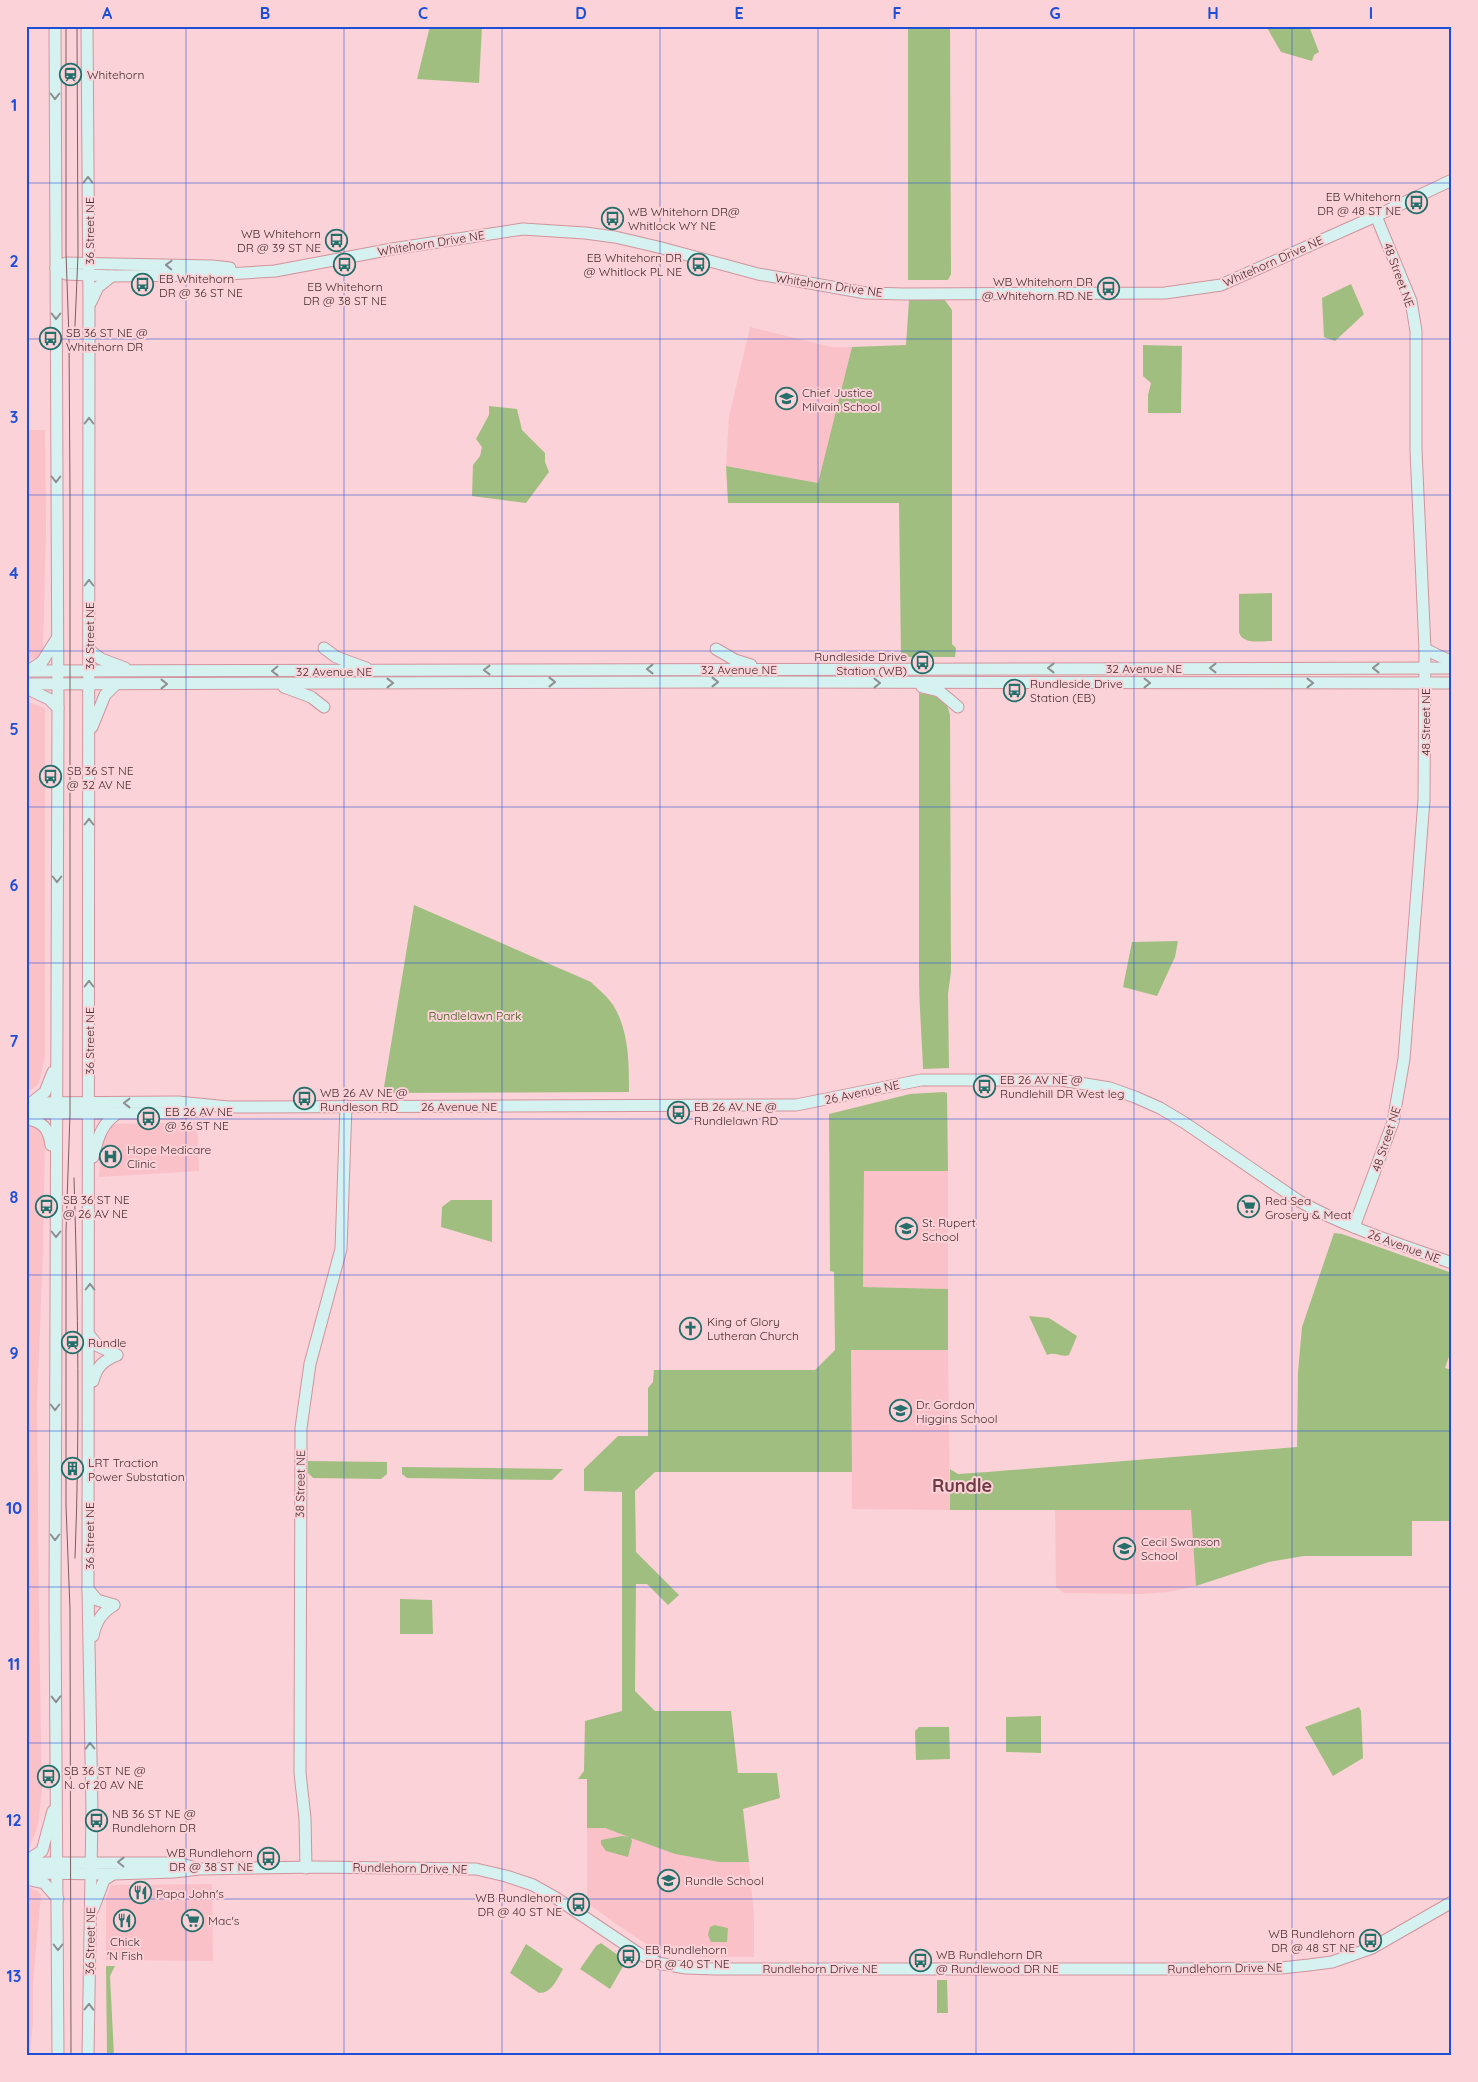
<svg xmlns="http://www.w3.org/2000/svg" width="1478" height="2082" viewBox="0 0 1478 2082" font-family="Quicksand,sans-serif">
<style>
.built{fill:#fbc1c9}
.green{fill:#a1be81}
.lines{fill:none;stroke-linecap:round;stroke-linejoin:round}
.secondary-casing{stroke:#d1949d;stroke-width:13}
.secondary{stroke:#d6f2f0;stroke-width:11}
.tram{stroke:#7b5e62;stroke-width:1}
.oneway{stroke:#8d8f90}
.grid{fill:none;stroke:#1d4ed8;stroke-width:1;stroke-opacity:0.55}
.labels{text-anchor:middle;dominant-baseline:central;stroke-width:4;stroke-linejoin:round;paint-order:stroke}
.poi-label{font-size:12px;fill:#442c2f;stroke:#fad2d7;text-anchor:start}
.street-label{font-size:12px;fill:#442c2f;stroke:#fad2d7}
.park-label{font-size:12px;fill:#3f5b19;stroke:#fad2d7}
.district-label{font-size:18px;font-weight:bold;fill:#6e3a43;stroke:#fad2d7}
.neatline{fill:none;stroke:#1d4ed8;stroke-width:2}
.grid-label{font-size:16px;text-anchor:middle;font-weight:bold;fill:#1d4ed8}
</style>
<rect width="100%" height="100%" fill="#fad2d7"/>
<g class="built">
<polygon points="750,327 832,347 852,347 818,483 726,466 729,417"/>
<polygon points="26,430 45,430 46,530 43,649 39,658 26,659"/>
<polygon points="26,701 45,708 45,1057 39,1083 33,1089 26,1091"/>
<polygon points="197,1122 199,1171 99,1177 101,1149 110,1124"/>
<polygon points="26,1124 38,1128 45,1137 43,1252 37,1404 39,1620 42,1791 38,1825 29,1849 26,1850"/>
<polygon points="864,1170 948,1171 948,1289 863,1287"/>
<polygon points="851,1350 948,1350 950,1510 852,1509"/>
<polygon points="1055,1510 1192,1510 1196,1586 1168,1592 1143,1594 1064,1593 1056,1587"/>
<polygon points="587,1828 605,1828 675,1854 719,1862 749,1862 754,1916 754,1957 698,1957 668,1952 648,1945 616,1924 585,1901 587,1897"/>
<polygon points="212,1884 213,1961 106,1960 106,1898 111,1885"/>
<polygon points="26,1886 37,1891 41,1895 33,1982 33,2020 30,2056 26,2056"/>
</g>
<g class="green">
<polygon points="430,26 482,26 479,83 417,79"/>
<polygon points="908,26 950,26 951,274 948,280 908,280"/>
<polygon points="1266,26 1309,26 1319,52 1314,55 1312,61 1281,52"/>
<polygon points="1351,284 1364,314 1335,341 1324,337 1322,298"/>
<polygon points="944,299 952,310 952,644 956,648 955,657 901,657 899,503 728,503 726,466 818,483 852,347 906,345 909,300"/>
<polygon points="1143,345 1182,346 1181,413 1148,413 1148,395 1151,383 1143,376"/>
<polygon points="489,406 517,409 522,430 545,453 545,462 549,472 526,503 472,496 473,465 480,456 482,447 476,439 489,415"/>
<path d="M1272 593V641C1262 641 1242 645 1239 632V594Z"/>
<path d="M919 693C937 696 946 696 950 715L951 972 948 994 949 1068 923 1069C922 1037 919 1006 919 974Z"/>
<path d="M414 905 591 982C598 989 607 996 613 1005 629 1030 629 1063 629 1092L383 1093Z"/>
<polygon points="1178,941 1175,957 1157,996 1123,987 1132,942"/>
<polygon points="944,1092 947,1093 948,1171 864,1171 863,1287 948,1289 948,1350 851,1350 852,1472 655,1472 635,1491 636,1552 679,1595 668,1605 647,1584 636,1584 635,1691 655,1711 731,1711 738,1773 777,1773 780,1798 743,1809 749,1862 719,1862 675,1854 631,1838 632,1841 628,1857 606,1851 601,1844 601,1840 622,1836 629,1837 605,1828 587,1828 587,1779 578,1779 584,1771 585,1721 622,1711 622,1492 584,1491 584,1469 618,1436 648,1436 648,1388 653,1382 654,1370 815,1370 835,1350 834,1272 830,1271 829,1114 910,1094"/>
<polygon points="451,1200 492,1200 492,1242 441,1227 442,1207"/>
<polygon points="1334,1233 1342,1234 1452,1273 1452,1348 1445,1368 1452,1370 1452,1521 1412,1521 1412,1556 1304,1556 1269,1562 1196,1586 1191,1510 950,1510 950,1469 958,1474 987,1472 1297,1447 1298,1372 1302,1327"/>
<path d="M1029 1316 1049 1318 1077 1336 1069 1355C1062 1358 1055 1351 1047 1355Z"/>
<polygon points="308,1461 387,1462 387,1474 381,1479 313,1478 308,1473"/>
<polygon points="402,1467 563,1469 552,1480 407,1478 402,1474"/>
<polygon points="400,1599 432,1600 433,1634 400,1634"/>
<polygon points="1359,1707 1361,1711 1363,1758 1333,1776 1305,1727"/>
<polygon points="1041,1716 1041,1753 1006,1752 1006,1717"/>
<polygon points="919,1727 949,1727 950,1759 916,1760 915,1731"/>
<polygon points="714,1925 728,1928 727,1942 711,1942 708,1935 710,1927"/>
<polygon points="601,1943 626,1961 610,1989 580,1969 596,1946"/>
<path d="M526 1944 563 1969C557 1979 552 1993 539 1993L510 1973Z"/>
<polygon points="106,1966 115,1966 110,1976 114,2056 107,2056"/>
<polygon points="937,1980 947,1980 948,2013 937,2013"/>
</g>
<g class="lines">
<defs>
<g id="secondary">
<polyline points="55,26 58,708 55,1609 58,2056"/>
<polyline points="87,26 89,306 88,1589 92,1813 88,2056"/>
<polyline points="56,268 66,274 112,276 212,275 275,271 392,249 523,229 585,233 615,237 658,247 758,274 866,293 904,294 1165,293 1221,285 1376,216 1452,180"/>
<polyline points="56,268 66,263 212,266 230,268"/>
<polyline points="91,302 98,287 112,276"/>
<polyline points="324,648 336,657 366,668"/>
<polyline points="716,649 735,660 751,665"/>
<polyline points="1425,649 1452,662"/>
<polyline points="89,650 101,659 125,668"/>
<polyline points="26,671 1452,668"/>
<polyline points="28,671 42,662 56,640"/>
<polyline points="26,684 716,682 1452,683"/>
<polyline points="284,687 311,697 324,707"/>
<polyline points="922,687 939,691 958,707"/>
<polyline points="26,688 49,699 58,708"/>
<polyline points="92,727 105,695 116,684"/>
<path d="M26 1103 178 1102 228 1107 796 1105 921 1080H1061L1110 1088 1135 1097 1160 1108 1185 1123 1299 1201C1347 1228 1400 1244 1452 1263"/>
<polyline points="31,1103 45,1092 53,1072"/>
<polyline points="26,1113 178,1113 206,1110"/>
<path d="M26 1119C43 1121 49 1129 51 1145"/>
<path d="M93 1157C98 1139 100 1126 116 1114"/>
<polyline points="1354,1227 1393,1122 1404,1059 1424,800 1425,649 1416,450 1416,331 1411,301 1376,216"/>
<polyline points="90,1336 98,1346 117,1355"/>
<path d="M93 1381C97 1366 103 1361 117 1355"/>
<polyline points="88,1589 97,1600 114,1605"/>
<path d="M93 1636C96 1622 101 1613 114 1605"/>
<polyline points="26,1861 42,1851 53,1811"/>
<polyline points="26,1863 178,1863 195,1868"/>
<polyline points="306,1868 305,1818 300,1773 301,1428 310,1364 341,1249 346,1106"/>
<polyline points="26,1873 113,1874 174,1872 199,1869 315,1867 476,1869 506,1876 533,1885 556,1898 638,1953 658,1963 686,1968 716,1969 1179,1969 1281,1968 1309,1965 1332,1962 1372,1948 1452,1902"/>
<polyline points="26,1879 44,1883 58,1899"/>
<polyline points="93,1909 104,1880 113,1874"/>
</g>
</defs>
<use href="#secondary" class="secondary-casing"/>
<use href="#secondary" class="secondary"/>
<g class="tram">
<polyline points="66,26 66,253 69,338 70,495 70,1114 66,1231 66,1506 70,1609 71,2056"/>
<polyline points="75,326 78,254 77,26"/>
<path d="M74 1178C78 1305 80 1432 75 1558"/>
</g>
</g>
<defs><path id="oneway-chevron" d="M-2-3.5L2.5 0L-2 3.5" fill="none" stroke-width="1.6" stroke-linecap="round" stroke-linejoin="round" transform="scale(1.25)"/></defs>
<g class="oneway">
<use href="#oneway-chevron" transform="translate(55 96) rotate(90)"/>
<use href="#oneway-chevron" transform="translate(88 180) rotate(-90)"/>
<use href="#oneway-chevron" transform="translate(169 265) rotate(-178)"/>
<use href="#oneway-chevron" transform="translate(56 316) rotate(90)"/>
<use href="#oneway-chevron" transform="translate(89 421) rotate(-90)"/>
<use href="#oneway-chevron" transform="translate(56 479) rotate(90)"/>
<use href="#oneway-chevron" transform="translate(89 583) rotate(-90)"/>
<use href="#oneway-chevron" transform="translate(1051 668) rotate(180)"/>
<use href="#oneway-chevron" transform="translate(1213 668) rotate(180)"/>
<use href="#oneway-chevron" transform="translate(1376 668) rotate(-180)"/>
<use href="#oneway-chevron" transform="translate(650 669) rotate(180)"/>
<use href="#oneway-chevron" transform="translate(487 670) rotate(180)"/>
<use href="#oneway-chevron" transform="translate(275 671) rotate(179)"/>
<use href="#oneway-chevron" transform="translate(552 682)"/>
<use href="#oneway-chevron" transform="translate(715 682)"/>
<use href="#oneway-chevron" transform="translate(390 683)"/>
<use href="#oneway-chevron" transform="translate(877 683)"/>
<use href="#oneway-chevron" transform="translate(1147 683)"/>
<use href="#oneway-chevron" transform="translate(1310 683)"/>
<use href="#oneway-chevron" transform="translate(164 684)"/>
<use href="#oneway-chevron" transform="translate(89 822) rotate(-90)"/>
<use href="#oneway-chevron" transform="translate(57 879) rotate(90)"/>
<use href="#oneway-chevron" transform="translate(89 984) rotate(-90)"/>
<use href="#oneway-chevron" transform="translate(127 1103) rotate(180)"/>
<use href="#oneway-chevron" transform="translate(56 1234) rotate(90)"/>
<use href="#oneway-chevron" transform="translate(90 1287) rotate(-90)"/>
<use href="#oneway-chevron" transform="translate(55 1407) rotate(90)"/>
<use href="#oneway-chevron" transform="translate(55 1537) rotate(90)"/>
<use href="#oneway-chevron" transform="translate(56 1699) rotate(89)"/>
<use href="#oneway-chevron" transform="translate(90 1746) rotate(-91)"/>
<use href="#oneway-chevron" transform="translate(121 1862) rotate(-179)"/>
<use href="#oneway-chevron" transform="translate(58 1947) rotate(90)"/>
<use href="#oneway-chevron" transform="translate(89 2007) rotate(-89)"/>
</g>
<path class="grid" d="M186 26V2056M344 26V2056M502 26V2056M660 26V2056M818 26V2056M976 26V2056M1134 26V2056M1292 26V2056M26 183H1452M26 339H1452M26 495H1452M26 651H1452M26 807H1452M26 963H1452M26 1119H1452M26 1275H1452M26 1431H1452M26 1587H1452M26 1743H1452M26 1899H1452"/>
<defs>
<symbol id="station-ring" viewBox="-11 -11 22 22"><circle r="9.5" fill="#fad2d7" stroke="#256f6b" stroke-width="1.5"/><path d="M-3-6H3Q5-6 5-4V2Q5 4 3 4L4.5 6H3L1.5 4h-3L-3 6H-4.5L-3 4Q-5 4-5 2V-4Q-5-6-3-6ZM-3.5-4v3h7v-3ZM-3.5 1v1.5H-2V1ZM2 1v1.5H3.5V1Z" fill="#256f6b"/></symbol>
<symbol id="bus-ring" viewBox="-11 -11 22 22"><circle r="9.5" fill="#fad2d7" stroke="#256f6b" stroke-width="1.5"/><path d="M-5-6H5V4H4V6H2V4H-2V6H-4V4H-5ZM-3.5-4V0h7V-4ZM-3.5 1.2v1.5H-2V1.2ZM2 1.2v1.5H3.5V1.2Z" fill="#256f6b"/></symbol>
<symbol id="school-ring" viewBox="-11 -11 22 22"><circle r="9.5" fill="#fad2d7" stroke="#256f6b" stroke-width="1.5"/><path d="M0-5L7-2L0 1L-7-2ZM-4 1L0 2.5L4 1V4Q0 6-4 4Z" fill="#256f6b"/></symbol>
<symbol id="hospital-ring" viewBox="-11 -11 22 22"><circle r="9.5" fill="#fad2d7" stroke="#256f6b" stroke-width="1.5"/><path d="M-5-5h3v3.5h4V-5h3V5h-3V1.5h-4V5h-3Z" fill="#256f6b"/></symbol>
<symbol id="supermarket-ring" viewBox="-11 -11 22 22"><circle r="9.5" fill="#fad2d7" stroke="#256f6b" stroke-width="1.5"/><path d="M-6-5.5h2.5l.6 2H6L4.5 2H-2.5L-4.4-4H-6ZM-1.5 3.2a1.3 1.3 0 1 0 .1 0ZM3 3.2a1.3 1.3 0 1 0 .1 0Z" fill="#256f6b"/></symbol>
<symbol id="church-ring" viewBox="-11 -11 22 22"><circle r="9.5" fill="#fad2d7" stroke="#256f6b" stroke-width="1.5"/><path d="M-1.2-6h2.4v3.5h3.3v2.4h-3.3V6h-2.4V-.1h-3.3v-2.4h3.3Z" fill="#256f6b"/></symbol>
<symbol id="building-ring" viewBox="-11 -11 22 22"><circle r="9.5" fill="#fad2d7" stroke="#256f6b" stroke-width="1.5"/><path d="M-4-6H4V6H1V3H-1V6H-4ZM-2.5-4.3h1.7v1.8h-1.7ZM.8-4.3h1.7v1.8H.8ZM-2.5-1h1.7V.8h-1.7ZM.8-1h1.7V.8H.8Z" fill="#256f6b"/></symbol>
<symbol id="restaurant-ring" viewBox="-11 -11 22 22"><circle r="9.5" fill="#fad2d7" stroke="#256f6b" stroke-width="1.5"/><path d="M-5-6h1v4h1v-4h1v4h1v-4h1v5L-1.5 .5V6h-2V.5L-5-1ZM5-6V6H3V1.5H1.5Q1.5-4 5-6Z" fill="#256f6b"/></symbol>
</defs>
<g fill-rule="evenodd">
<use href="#station-ring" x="58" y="62" width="25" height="25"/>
<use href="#bus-ring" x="1404" y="190" width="25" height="25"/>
<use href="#bus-ring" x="600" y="206" width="25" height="25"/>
<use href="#bus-ring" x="324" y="228" width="25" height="25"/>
<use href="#bus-ring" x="686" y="252" width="25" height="25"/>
<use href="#bus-ring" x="332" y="252" width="25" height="25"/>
<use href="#bus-ring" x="130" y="272" width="25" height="25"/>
<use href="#bus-ring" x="1096" y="276" width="25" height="25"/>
<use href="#bus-ring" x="38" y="326" width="25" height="25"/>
<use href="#school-ring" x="774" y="386" width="25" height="25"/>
<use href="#bus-ring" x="910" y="650" width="25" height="25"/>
<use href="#bus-ring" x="1002" y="678" width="25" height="25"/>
<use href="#bus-ring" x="38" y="764" width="25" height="25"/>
<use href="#bus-ring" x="972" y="1074" width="25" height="25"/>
<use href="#bus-ring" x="292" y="1086" width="25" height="25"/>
<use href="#bus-ring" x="666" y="1100" width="25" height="25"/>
<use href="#bus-ring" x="136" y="1106" width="25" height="25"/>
<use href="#hospital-ring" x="98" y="1144" width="25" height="25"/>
<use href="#bus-ring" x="34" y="1194" width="25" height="25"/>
<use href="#supermarket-ring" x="1236" y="1194" width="25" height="25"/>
<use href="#school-ring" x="894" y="1216" width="25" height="25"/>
<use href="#church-ring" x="678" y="1316" width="25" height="25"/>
<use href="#station-ring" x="60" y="1330" width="25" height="25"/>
<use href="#school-ring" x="888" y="1398" width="25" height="25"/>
<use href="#building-ring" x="60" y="1456" width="25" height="25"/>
<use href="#school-ring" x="1112" y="1536" width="25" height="25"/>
<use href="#bus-ring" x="36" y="1764" width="25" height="25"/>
<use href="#bus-ring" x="84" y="1808" width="25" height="25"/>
<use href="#bus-ring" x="256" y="1846" width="25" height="25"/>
<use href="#school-ring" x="656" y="1868" width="25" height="25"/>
<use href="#restaurant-ring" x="128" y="1880" width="25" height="25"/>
<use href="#bus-ring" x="566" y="1892" width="25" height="25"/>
<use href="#restaurant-ring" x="112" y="1908" width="25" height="25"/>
<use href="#supermarket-ring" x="180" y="1908" width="25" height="25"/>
<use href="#bus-ring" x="1358" y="1928" width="25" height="25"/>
<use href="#bus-ring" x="616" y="1944" width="25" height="25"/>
<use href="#bus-ring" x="908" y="1948" width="25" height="25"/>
</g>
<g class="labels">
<g class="poi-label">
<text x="87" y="74">Whitehorn</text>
<text x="1401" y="196" text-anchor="end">EB Whitehorn<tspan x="1401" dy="14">DR @ 48 ST NE</tspan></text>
<text x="628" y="211">WB Whitehorn DR@<tspan x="628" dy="14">Whitlock WY NE</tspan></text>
<text x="321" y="233" text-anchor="end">WB Whitehorn<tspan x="321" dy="14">DR @ 39 ST NE</tspan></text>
<text x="682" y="257" text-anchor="end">EB Whitehorn DR<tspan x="682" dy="14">@ Whitlock PL NE</tspan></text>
<text x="159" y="278">EB Whitehorn<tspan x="159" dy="14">DR @ 36 ST NE</tspan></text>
<text x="1093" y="281" text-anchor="end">WB Whitehorn DR<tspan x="1093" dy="14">@ Whitehorn RD NE</tspan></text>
<text x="345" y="286" text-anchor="middle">EB Whitehorn<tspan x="345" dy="14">DR @ 38 ST NE</tspan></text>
<text x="66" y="332">SB 36 ST NE @<tspan x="66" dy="14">Whitehorn DR</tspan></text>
<text x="802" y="392">Chief Justice<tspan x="802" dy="14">Milvain School</tspan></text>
<text x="907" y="656" text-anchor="end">Rundleside Drive<tspan x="907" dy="14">Station (WB)</tspan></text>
<text x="1030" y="683">Rundleside Drive<tspan x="1030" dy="14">Station (EB)</tspan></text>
<text x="67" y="770">SB 36 ST NE<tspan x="67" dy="14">@ 32 AV NE</tspan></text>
<text x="1000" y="1079">EB 26 AV NE @<tspan x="1000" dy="14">Rundlehill DR West leg</tspan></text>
<text x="320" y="1092">WB 26 AV NE @<tspan x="320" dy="14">Rundleson RD</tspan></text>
<text x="694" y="1106">EB 26 AV NE @<tspan x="694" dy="14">Rundlelawn RD</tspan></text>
<text x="165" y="1111">EB 26 AV NE<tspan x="165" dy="14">@ 36 ST NE</tspan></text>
<text x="127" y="1149">Hope Medicare<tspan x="127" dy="14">Clinic</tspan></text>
<text x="63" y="1199">SB 36 ST NE<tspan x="63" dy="14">@ 26 AV NE</tspan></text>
<text x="1265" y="1200">Red Sea<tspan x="1265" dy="14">Grosery &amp; Meat</tspan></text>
<text x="922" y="1222">St. Rupert<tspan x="922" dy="14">School</tspan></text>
<text x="707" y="1321">King of Glory<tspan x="707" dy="14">Lutheran Church</tspan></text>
<text x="88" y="1342">Rundle</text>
<text x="916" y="1404">Dr. Gordon<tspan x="916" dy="14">Higgins School</tspan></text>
<text x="88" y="1462">LRT Traction<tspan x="88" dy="14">Power Substation</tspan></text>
<text x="1141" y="1541">Cecil Swanson<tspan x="1141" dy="14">School</tspan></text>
<text x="64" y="1770">SB 36 ST NE @<tspan x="64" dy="14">N. of 20 AV NE</tspan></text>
<text x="112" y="1813">NB 36 ST NE @<tspan x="112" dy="14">Rundlehorn DR</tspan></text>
<text x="253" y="1852" text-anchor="end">WB Rundlehorn<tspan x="253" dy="14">DR @ 38 ST NE</tspan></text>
<text x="685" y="1880">Rundle School</text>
<text x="156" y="1893">Papa John's</text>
<text x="562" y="1897" text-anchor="end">WB Rundlehorn<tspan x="562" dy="14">DR @ 40 ST NE</tspan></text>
<text x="208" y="1920">Mac's</text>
<text x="1355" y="1933" text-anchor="end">WB Rundlehorn<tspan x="1355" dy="14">DR @ 48 ST NE</tspan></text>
<text x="125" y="1941" text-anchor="middle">Chick<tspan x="125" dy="14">'N Fish</tspan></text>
<text x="645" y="1949">EB Rundlehorn<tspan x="645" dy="14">DR @ 40 ST NE</tspan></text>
<text x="936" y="1954">WB Rundlehorn DR<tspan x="936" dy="14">@ Rundlewood DR NE</tspan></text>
</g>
<g class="street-label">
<text transform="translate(89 231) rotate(-90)">36 Street NE</text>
<text transform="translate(431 243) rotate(-9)">Whitehorn Drive NE</text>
<text transform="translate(1273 261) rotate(-24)">Whitehorn Drive NE</text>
<text transform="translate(1399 275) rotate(70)">48 Street NE</text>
<text transform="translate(829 285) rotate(8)">Whitehorn Drive NE</text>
<text transform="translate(89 636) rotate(-90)">36 Street NE</text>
<text x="1144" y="668">32 Avenue NE</text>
<text x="739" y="669">32 Avenue NE</text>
<text x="334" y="671">32 Avenue NE</text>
<text transform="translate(1425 722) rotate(-90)">48 Street NE</text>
<text transform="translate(89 1041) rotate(-90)">36 Street NE</text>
<text transform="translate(862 1092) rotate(-12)">26 Avenue NE</text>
<text x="459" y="1106">26 Avenue NE</text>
<text transform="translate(1386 1139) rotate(-72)">48 Street NE</text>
<text transform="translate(1404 1246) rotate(20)">26 Avenue NE</text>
<text transform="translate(300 1484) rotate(-89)">38 Street NE</text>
<text transform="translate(89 1536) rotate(-90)">36 Street NE</text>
<text transform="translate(410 1868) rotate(1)">Rundlehorn Drive NE</text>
<text transform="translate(90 1941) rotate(-89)">36 Street NE</text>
<text x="820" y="1968">Rundlehorn Drive NE</text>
<text transform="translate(1225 1968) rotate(-1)">Rundlehorn Drive NE</text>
</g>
<g class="park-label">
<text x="475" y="1015">Rundlelawn Park</text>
</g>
<g class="district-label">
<text x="962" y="1485">Rundle</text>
</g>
</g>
<rect width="1478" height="2082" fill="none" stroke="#fad2d7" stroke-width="55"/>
<rect x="28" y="28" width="1422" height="2026" class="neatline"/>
<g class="grid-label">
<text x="107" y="19">A</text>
<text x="265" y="19">B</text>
<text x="423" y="19">C</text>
<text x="581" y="19">D</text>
<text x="739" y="19">E</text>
<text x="897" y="19">F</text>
<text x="1055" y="19">G</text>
<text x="1213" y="19">H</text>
<text x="1371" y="19">I</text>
<text x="14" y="111">1</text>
<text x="14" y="267">2</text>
<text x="14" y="423">3</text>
<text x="14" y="579">4</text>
<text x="14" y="735">5</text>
<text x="14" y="891">6</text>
<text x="14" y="1047">7</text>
<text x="14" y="1203">8</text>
<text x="14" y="1359">9</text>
<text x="14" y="1514">10</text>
<text x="14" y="1670">11</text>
<text x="14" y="1826">12</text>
<text x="14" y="1982">13</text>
</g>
</svg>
